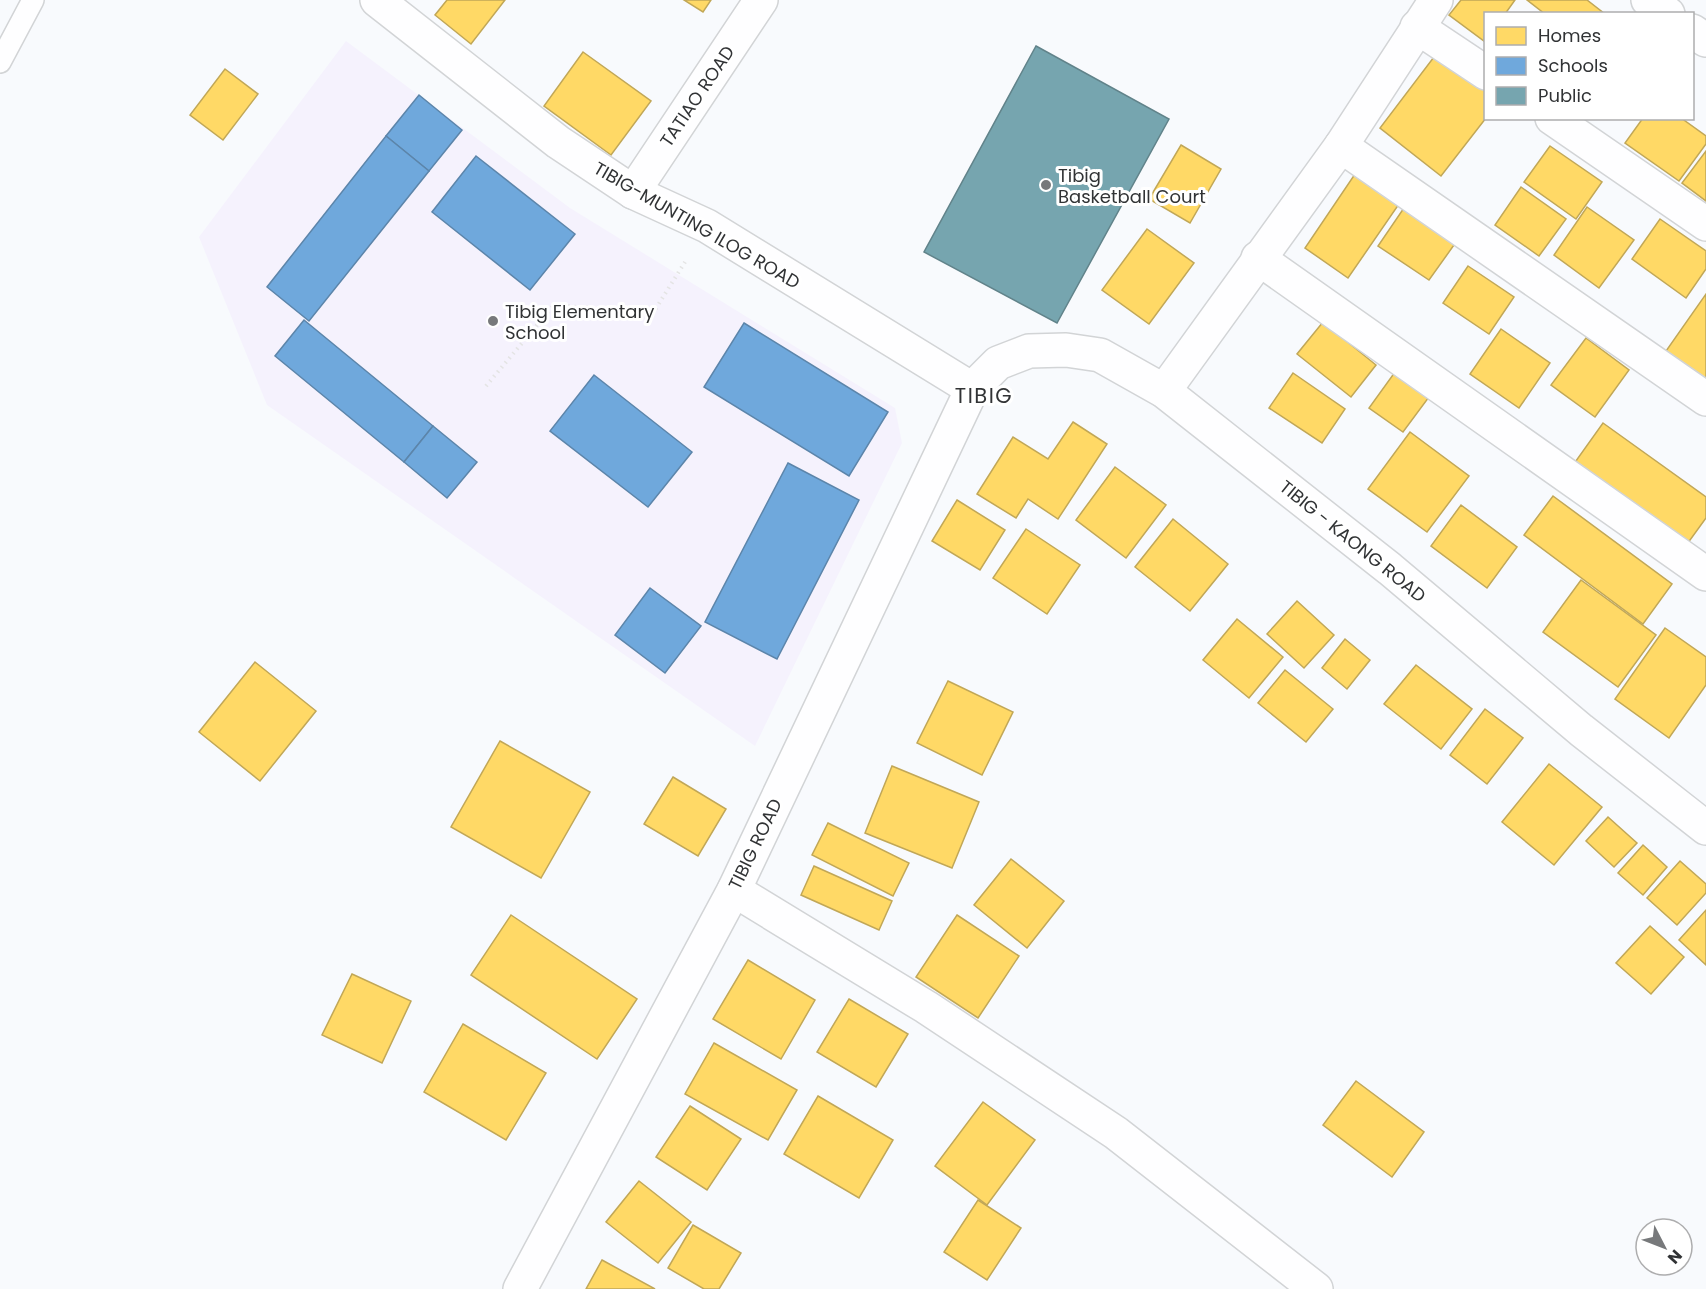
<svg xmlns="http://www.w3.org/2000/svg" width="1706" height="1289" viewBox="0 0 1706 1289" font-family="Poppins,sans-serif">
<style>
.education{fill:#f5f2fd}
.homes{fill:#ffd966;stroke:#c1a757;stroke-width:1.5}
.schools{fill:#6fa8dc;stroke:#5c85aa;stroke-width:1.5}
.public{fill:#76a5af;stroke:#61838a;stroke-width:1.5}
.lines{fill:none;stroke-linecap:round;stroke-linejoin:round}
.lane-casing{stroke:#d2d4d6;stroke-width:24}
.street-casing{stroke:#d2d4d6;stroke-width:36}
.secondary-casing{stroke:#d2d4d6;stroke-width:36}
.path{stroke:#e4e4e4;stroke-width:4;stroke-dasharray:1.5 4.5;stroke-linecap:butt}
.lane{stroke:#fefeff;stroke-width:21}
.street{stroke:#fefeff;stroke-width:33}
.secondary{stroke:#fefeff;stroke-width:33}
.poi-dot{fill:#77797b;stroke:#fff;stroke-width:2}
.labels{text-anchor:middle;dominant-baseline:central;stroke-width:6;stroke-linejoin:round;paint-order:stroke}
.street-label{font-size:18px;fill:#313335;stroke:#fff}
.poi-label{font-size:18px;fill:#313335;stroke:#fff;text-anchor:start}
.quarter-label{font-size:21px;letter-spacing:1.5px;fill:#313335;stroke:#fff}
</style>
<rect width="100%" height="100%" fill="#f8fafd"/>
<polygon class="education" points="346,41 570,208 895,408 902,443 755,746 267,405 199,237"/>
<g class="homes">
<polygon points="447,0 505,0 471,44 435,15"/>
<polygon points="684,0 711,0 703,12"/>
<polygon points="1461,0 1515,0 1505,14 1486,14 1484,41 1449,15"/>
<polygon points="1527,0 1587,0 1605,14 1545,14"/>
<polygon points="1440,49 1486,85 1486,118 1441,176 1380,128"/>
<polygon points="583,52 651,101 611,155 544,106"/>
<polygon points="225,69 258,94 223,140 190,115"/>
<polygon points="1643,118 1681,118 1706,136 1706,144 1679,181 1625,143"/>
<polygon points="1181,145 1221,169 1190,223 1149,199"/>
<polygon points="1550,146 1602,182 1576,219 1524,182"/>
<polygon points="1706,151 1706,201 1682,183"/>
<polygon points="1355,174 1399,204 1348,278 1305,248"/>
<polygon points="1521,187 1566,219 1539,256 1495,225"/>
<polygon points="1408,202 1459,238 1429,280 1378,246"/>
<polygon points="1587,207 1634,240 1599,288 1554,255"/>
<polygon points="1660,219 1706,251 1706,269 1686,298 1632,259"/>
<polygon points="1147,229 1194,263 1149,324 1102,290"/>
<polygon points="1468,266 1514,297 1489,334 1443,303"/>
<polygon points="1706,294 1706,379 1666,351"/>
<polygon points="1323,322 1376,365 1351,397 1297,354"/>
<polygon points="1501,329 1550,363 1519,408 1470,374"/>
<polygon points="1586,338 1629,370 1595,417 1551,385"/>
<polygon points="1395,372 1429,397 1403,432 1369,408"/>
<polygon points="1293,373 1345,409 1322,443 1269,408"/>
<polygon points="1073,422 1107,444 1058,519 1028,499 1016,518 977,494 1013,437 1048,459"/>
<polygon points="1603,423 1706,497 1706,518 1685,547 1573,465"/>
<polygon points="1410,432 1469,476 1427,532 1368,489"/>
<polygon points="1115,467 1166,505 1126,558 1076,520"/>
<polygon points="1553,496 1672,584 1643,624 1524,535"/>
<polygon points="957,500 1005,530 980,570 932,541"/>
<polygon points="1461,505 1517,547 1487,588 1431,546"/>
<polygon points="1173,519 1228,564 1190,611 1135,567"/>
<polygon points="1026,529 1080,565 1047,614 993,578"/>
<polygon points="1581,580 1656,635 1618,687 1543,632"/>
<polygon points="1297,601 1334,635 1304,668 1267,634"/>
<polygon points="1237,619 1283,657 1249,698 1203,660"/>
<polygon points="1665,628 1706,657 1706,685 1669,738 1615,699"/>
<polygon points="1345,639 1370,660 1347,689 1322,668"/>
<polygon points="255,662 316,711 260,781 199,732"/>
<polygon points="1416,665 1472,709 1441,749 1384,704"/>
<polygon points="1285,670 1333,709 1306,742 1258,703"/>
<polygon points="948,681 1013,712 982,775 917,743"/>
<polygon points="1485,709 1523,738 1487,784 1450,755"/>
<polygon points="500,741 590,792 541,878 451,827"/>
<polygon points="1549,764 1602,807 1554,865 1502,822"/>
<polygon points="892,766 979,802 952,868 865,833"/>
<polygon points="673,777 726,809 698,856 644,824"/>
<polygon points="1608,817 1637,843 1614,867 1586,841"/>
<polygon points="828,823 909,863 893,896 812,855"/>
<polygon points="1643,845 1667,867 1643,895 1618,873"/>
<polygon points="1011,859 1064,901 1027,948 974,905"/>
<polygon points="1680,861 1706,884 1706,893 1677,925 1647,898"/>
<polygon points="814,866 892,901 879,930 801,895"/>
<polygon points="1706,910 1706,965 1679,940"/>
<polygon points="511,915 637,999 597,1059 471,975"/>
<polygon points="957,915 1019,956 978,1018 916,977"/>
<polygon points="1650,926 1684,957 1651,994 1616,963"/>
<polygon points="748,960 815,1000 781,1059 713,1019"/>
<polygon points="352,974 411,1001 382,1063 322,1035"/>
<polygon points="849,999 908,1034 876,1087 817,1052"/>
<polygon points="463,1024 546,1073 506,1140 424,1092"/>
<polygon points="714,1043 797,1090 768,1140 685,1094"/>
<polygon points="1356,1081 1424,1132 1392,1177 1323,1125"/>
<polygon points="818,1096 893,1140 859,1198 784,1154"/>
<polygon points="983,1102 1035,1140 987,1205 935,1166"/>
<polygon points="690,1106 741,1139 707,1190 656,1157"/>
<polygon points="639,1181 691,1222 658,1263 606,1222"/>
<polygon points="978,1200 1021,1228 987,1280 944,1252"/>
<polygon points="693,1225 741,1253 719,1289 704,1289 668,1268"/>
<polygon points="602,1260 655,1289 586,1289"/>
</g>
<g class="schools">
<polygon points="419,95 462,130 429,171 386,136"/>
<polygon points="386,136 429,171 309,321 267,287"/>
<polygon points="476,156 575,234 530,290 432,212"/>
<polygon points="304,320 433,426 404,462 275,356"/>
<polygon points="744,323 888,412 849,476 704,387"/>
<polygon points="594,375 692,452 648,507 550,431"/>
<polygon points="433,426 477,462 447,498 404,462"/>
<polygon points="788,463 859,500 777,659 705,622"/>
<polygon points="650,588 701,626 665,673 615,635"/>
</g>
<polygon class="public" points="1036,46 1169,119 1057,323 924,252"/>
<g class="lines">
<defs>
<polyline id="lane" points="0,62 33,0"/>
<g id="street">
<polyline points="1648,0 1668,14"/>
<polyline points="1417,27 1486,73"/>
<polyline points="1692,31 1706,40"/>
<polyline points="1552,118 1706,224"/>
<polyline points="1341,146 1706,399"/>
<polyline points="633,192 761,0"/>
<polyline points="1258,258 1706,574"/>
<polyline points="1164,391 1341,146 1436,0"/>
<polyline points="734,890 926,1007 1116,1133 1316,1289"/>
</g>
<g id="secondary">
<polyline points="377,0 558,142 633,192 707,226 972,389"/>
<polyline points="520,1289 734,890 972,389 998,363 1029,351 1066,350 1100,355 1164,391 1390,569 1581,730 1706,828"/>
</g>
</defs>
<use href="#lane" class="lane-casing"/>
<use href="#street" class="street-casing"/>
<use href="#secondary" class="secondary-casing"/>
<polyline class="path" points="486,386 554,305 653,313 685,262"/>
<use href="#lane" class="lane"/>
<use href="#street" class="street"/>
<use href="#secondary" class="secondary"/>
</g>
<g class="poi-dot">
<circle cx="1046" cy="185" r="6"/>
<circle cx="493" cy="321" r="6"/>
</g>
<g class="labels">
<g class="street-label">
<text transform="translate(697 96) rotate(-56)">TATIAO ROAD</text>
<text transform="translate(697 225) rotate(30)">TIBIG-MUNTING ILOG ROAD</text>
<text transform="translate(1353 541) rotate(39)">TIBIG - KAONG ROAD</text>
<text transform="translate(755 844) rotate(-64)">TIBIG ROAD</text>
</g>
<g class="poi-label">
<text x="1058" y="175">Tibig<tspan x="1058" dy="21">Basketball Court</tspan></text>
<text x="505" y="311">Tibig Elementary<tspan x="505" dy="21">School</tspan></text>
</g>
<g class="quarter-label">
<text x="984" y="395">TIBIG</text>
</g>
</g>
<rect x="1484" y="12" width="210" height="108" fill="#ffffff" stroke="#adadae" stroke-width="1.5"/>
<rect x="1496" y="27" width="30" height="18" fill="#ffd966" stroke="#adadae" stroke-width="1.5"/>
<text x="1538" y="42" font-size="18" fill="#313335">Homes</text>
<rect x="1496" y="57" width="30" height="18" fill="#6fa8dc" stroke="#adadae" stroke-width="1.5"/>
<text x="1538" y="72" font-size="18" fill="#313335">Schools</text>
<rect x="1496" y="87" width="30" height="18" fill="#76a5af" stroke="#adadae" stroke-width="1.5"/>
<text x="1538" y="102" font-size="18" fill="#313335">Public</text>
<g transform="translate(1664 1247) rotate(132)"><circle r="28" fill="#ffffff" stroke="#adadae" stroke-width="1.5"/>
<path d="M0-4.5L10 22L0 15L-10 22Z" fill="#77797b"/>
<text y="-9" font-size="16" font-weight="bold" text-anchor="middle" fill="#313335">N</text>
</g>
</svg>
